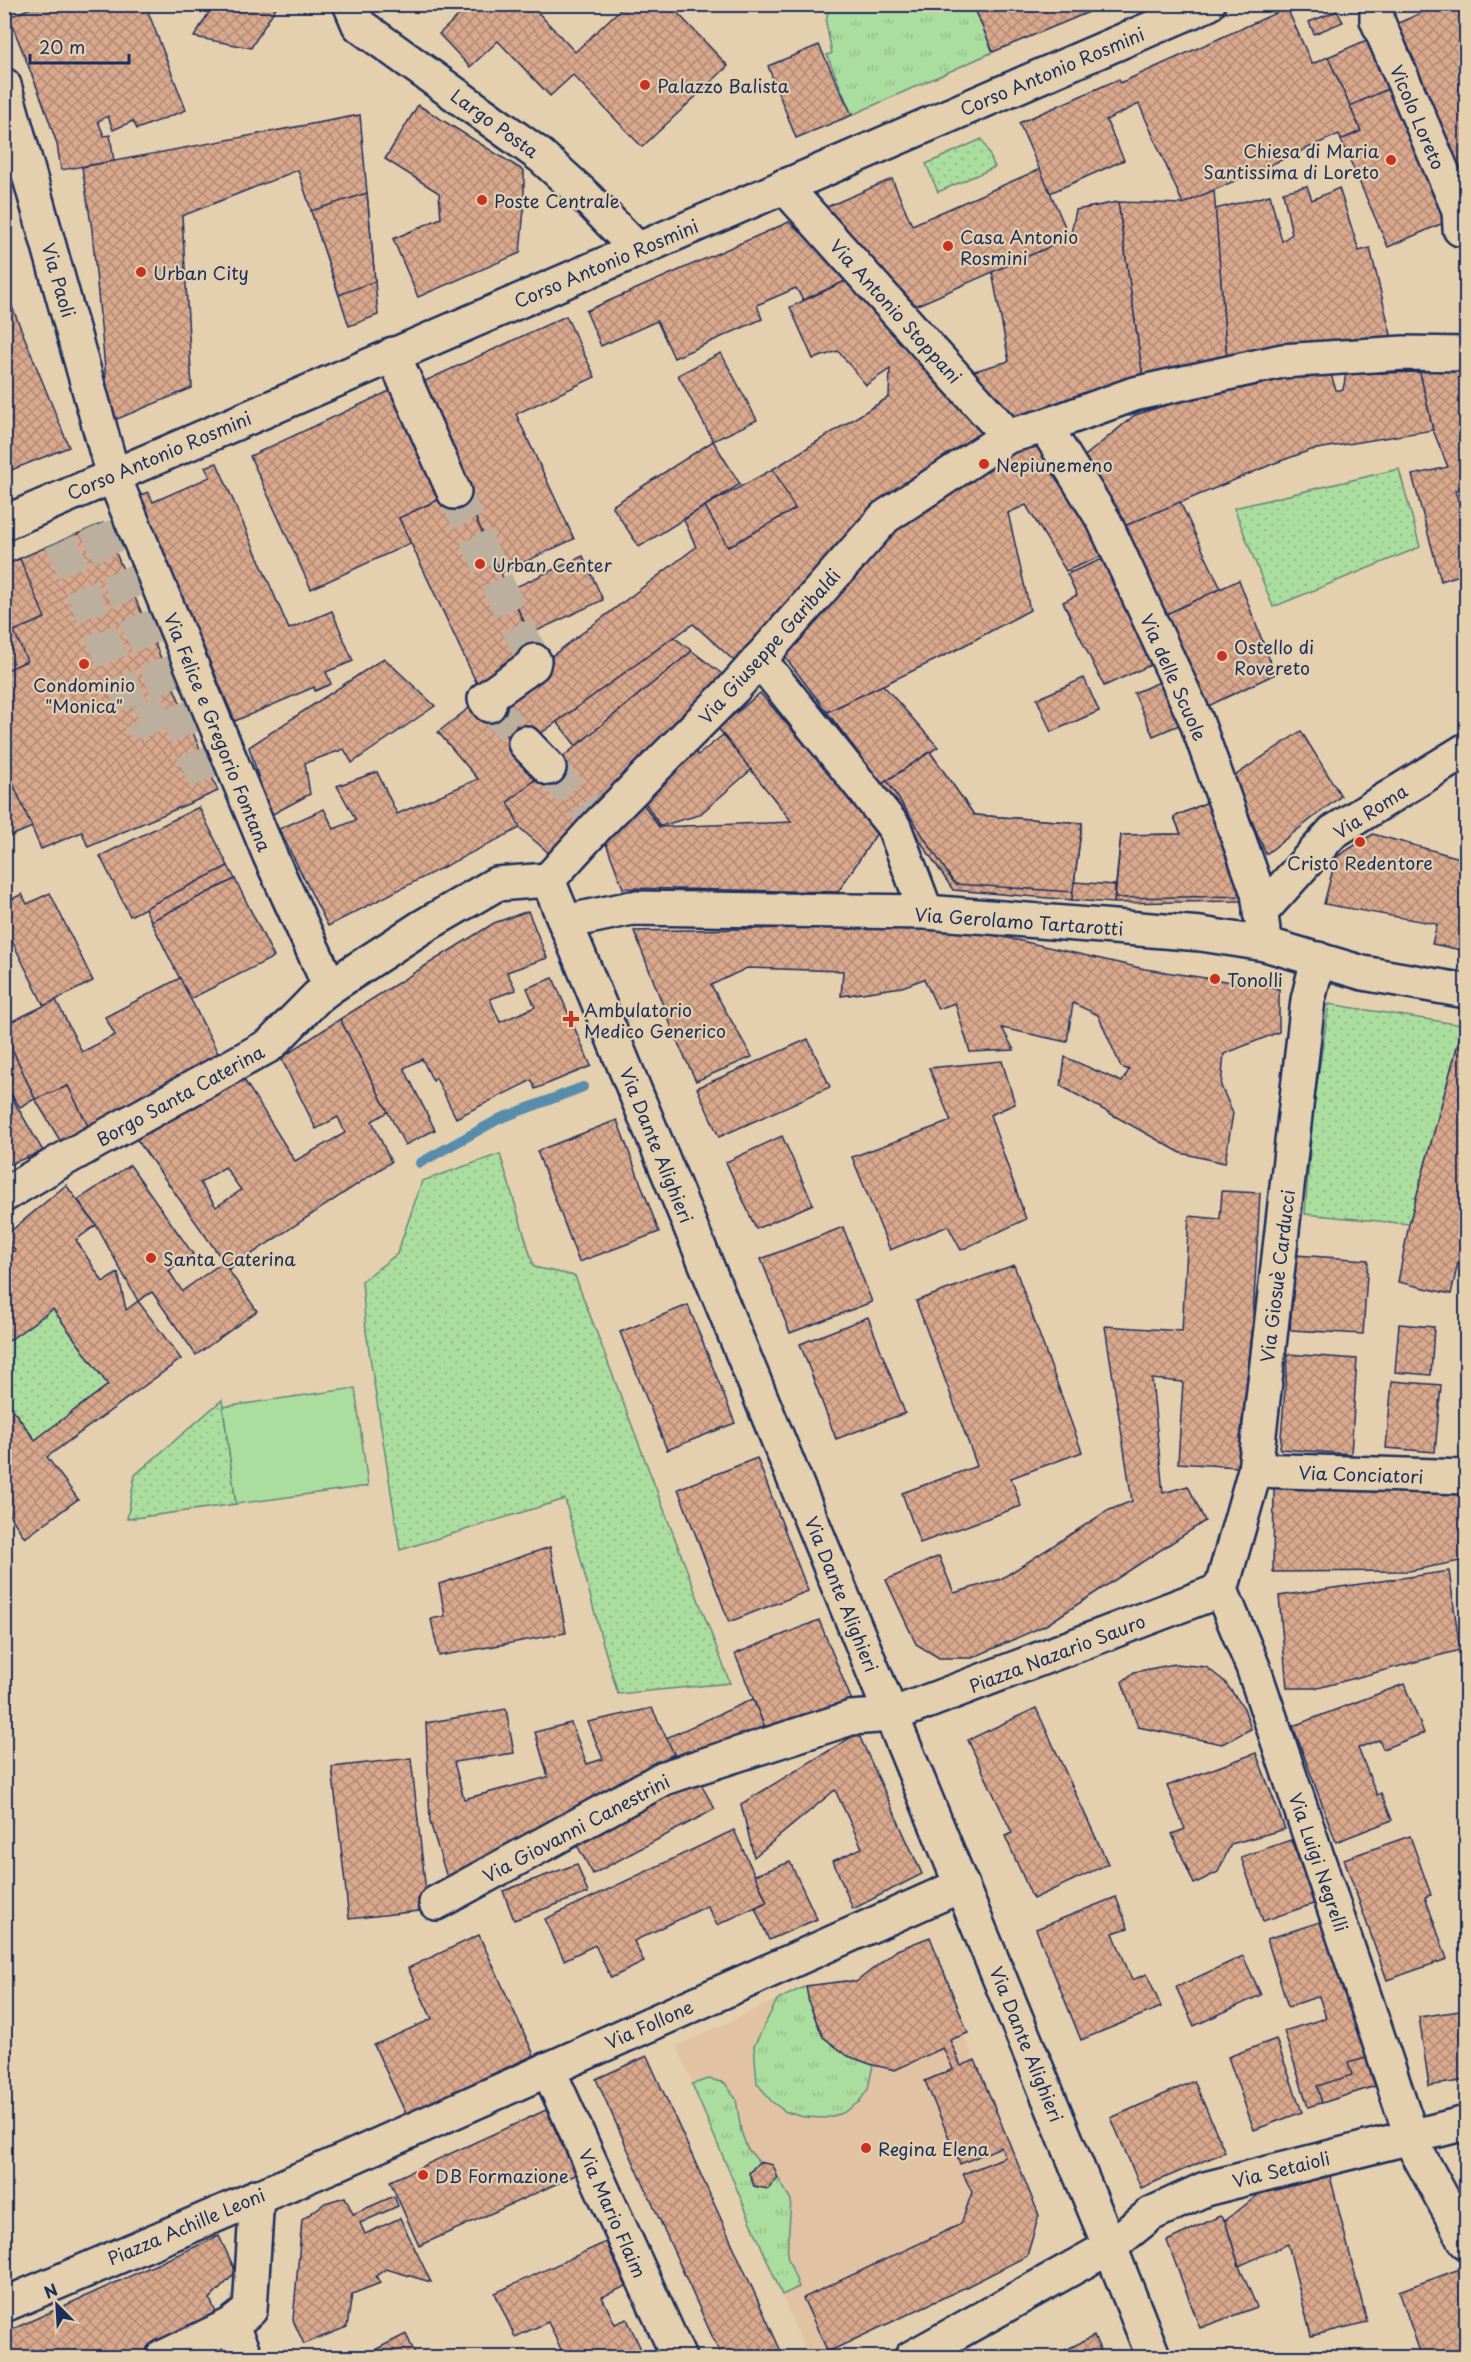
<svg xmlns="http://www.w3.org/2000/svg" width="1471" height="2362" viewBox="0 0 1471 2362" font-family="'Playpen Sans',sans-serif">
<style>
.built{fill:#e1c3a4}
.grass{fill:url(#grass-dots);stroke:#63867e;stroke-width:1.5}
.park{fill:url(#park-tufts);stroke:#63867e;stroke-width:1.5}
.pitch{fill:#abdd9e;stroke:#63867e;stroke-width:1.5}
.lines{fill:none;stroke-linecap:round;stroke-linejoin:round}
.stream{stroke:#588cac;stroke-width:10}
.building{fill:url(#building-cross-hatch);stroke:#1b2f5e;stroke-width:1.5;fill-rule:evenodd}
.street-tunnel{stroke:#bcaf9e;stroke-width:33;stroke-dasharray:33 16;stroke-linecap:butt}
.street-casing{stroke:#1b2f5e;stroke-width:38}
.secondary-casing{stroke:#1b2f5e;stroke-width:38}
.primary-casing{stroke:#1b2f5e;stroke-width:38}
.street{stroke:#e4cfae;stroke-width:33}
.secondary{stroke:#e4cfae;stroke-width:33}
.primary{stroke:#e4cfae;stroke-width:33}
.poi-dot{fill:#c8321e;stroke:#e4cfae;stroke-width:2}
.labels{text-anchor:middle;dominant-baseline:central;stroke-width:4.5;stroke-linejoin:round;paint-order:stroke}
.street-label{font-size:18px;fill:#1b2f5e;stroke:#e4cfae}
.poi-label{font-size:18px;fill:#1b2f5e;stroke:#e4cfae;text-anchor:start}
</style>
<defs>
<pattern id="grass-dots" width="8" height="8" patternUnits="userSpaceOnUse" patternTransform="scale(1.5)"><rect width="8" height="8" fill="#abdd9e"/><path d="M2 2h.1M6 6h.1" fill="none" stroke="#93be8a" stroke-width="1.8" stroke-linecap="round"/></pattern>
<pattern id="park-tufts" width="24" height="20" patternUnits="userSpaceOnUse" patternTransform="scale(1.5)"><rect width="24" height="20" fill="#abdd9e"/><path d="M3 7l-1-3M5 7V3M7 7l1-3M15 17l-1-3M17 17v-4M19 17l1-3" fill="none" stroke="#93be8a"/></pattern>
<pattern id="building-cross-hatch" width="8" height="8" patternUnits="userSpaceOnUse" patternTransform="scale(1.5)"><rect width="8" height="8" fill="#daa88d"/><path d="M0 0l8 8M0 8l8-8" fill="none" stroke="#b08976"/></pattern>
</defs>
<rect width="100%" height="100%" fill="#e4cfae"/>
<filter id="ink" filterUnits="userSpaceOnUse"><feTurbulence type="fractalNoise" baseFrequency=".0167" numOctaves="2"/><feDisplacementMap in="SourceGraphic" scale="12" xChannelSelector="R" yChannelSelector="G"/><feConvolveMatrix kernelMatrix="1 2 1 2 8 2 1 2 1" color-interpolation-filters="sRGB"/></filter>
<g filter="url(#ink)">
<polygon class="built" points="930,1937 968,2033 964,2036 1039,2215 1027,2256 968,2286 817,2357 808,2357 677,2046 806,1986 846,1981 856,1982 897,1950"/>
<g class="grass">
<polygon points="982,139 995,167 938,192 926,164"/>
<polygon points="1399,469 1420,547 1273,607 1234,508"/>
<polygon points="1329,1004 1463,1025 1409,1224 1305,1214 1313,1111"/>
<polygon points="500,1154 534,1267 575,1276 730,1683 618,1694 601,1637 565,1499 400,1550 366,1331 362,1281 397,1254 422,1181"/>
<polygon points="53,1309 108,1385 35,1440 5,1398 4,1344"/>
<polygon points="222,1400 236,1504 127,1519 135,1475"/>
</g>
<g class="park">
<polygon points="829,5 973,5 993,52 852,115 827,55 832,53 826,23"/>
<path d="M806 1986C816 2033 827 2049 873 2065L868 2089 859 2102 843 2113 825 2118 804 2117 786 2112 771 2101 757 2083 754 2046 777 2000Z"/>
<polygon points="709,2079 725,2083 736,2099 741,2131 747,2148 759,2162 749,2173 754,2186 768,2189 778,2178 791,2200 787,2256 799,2287 782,2295 692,2084"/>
</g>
<polygon class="pitch" points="355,1388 368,1486 236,1504 223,1407"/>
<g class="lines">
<polyline class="stream" points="420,1163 499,1119 583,1087"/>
</g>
<g class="building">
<polygon points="41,4 145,4 186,110 137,129 133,121 113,130 108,116 98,121 104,136 110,135 114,161 61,170 57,144 43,103 9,17"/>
<polygon points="214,4 278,4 251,48 194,37"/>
<polygon points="471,4 530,4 575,52 626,4 669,4 728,66 642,147 573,75 550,96 498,41 470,67 439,34"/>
<polygon points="973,4 1100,4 1101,7 993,52"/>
<polygon points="1441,4 1466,4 1466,201 1394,25"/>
<polygon points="1287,8 1312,64 1328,57 1361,131 1341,140 1339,134 1183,204 1139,104 1106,120 1124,160 1050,193 1019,123 1119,79 1120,83"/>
<polygon points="1337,11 1343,22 1314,34 1309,22"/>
<polygon points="1378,35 1399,84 1350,106 1328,57"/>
<polygon points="819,45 852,115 796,138 768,66"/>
<polygon points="1399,84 1457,217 1388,247 1341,140 1361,131 1350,106"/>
<polygon points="418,105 524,171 524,208 520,253 418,297 393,239 441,218 439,193 385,159"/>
<polygon points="360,115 378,315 349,326 298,170 182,216 192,388 110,422 92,230 82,167"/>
<polygon points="1040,169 1070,238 904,311 824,208 892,179 912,225"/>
<polygon points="1307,186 1312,200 1339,188 1359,251 1370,248 1394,347 1227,361 1215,209 1270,195 1282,241 1292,234 1283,192"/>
<polygon points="1214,190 1227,361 1143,378 1118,202 1183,204"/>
<polygon points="367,193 375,281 339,295 311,211"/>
<polygon points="1118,202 1143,378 1012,421 971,372 1009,361 992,272 1070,238 1076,210"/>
<polygon points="789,222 852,278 803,300 796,288 757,305 762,319 674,358 657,321 601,346 586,311"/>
<polygon points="852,278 992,426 976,438 740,666 693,624 544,731 528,740 495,699 696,547 684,520 705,506 728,547 795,509 773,469 889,397 890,369 866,385 838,351 813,359 790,307"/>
<polygon points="4,287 69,447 4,473"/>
<polygon points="566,316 595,377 516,414 574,539 501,573 414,386"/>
<polygon points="721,353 757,420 713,441 678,375"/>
<polygon points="1328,366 1336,390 1343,390 1346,374 1420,372 1433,430 1311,450 1275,463 1120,528 1085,456 1135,415 1204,393"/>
<polygon points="1466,368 1466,487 1455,491 1466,523 1466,573 1441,581 1412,475 1448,467 1433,430 1420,372"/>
<polygon points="398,387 448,495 399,518 411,543 311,589 250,456"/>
<polygon points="713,441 740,484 639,547 612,506"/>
<polygon points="1037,445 1112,552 1066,571 1026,505 1008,513 1030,610 954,651 827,712 779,649 890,526 1012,446"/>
<polygon points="217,463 289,629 332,611 353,661 326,672 331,684 315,691 314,687 235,721 139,496 148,492 153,502 210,477 205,467"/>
<polygon points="773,469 795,509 728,547 705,506"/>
<polygon points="462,489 540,657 478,686 399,518"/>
<polygon points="1180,502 1221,589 1160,617 1120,528"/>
<polygon points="103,523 218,791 88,847 82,832 41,849 4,763 4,565"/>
<polygon points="1112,555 1162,660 1104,686 1063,602 1077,595 1067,574"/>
<polygon points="583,556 603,600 530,634 509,590"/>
<polygon points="20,559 45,618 14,631 27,661 4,671 4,565"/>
<polygon points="1239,580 1275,674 1200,710 1160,617"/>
<polygon points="674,637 692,651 576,746 557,722"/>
<polygon points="692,651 730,680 551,855 520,828 508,802"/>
<polygon points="384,658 435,706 352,763 344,749 305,763 310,794 273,814 266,801 249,747"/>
<polygon points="1084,678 1099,711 1051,732 1037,699"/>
<polygon points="1169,678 1186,722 1153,736 1134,693"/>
<polygon points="883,685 938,747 882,784 827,712"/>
<polygon points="760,693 879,830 838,892 623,888 602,833 640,799 659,827 792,822 718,728"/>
<polygon points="495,699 528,740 517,749 484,708"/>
<polygon points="478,701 539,776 508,802 520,828 328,926 279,829 324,809 334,829 356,820 337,786 377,772 397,814 478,779 438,732"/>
<polygon points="1301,731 1341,796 1266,854 1233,777"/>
<polygon points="723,735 751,770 699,815 660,826 639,793 689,745 698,755"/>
<polygon points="930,752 974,815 1082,823 1072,900 953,890 882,784"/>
<polygon points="930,752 974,815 1082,823 1073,892 956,884 952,880 887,781"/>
<polygon points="4,763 32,827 4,839"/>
<polygon points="1219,797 1249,898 1240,901 1114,903 1121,835 1181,834 1174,817"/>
<polygon points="1219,797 1245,896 1115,898 1121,835 1181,834 1174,817"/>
<polygon points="199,807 228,866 130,916 100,856"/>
<polygon points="1466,830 1466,951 1432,944 1437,924 1324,904 1336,857 1373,834 1460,858"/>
<polygon points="228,866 235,879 151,921 145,908"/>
<polygon points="235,879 274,957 190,999 151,921"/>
<polygon points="1074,882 1115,885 1114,903 1072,900"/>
<polygon points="50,893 93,981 44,1006 12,941 4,945 4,903 22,894 27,904"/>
<polygon points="528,911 547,958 507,972 516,990 490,999 500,1022 535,1007 527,988 553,978 591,1066 535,1089 532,1080 456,1118 436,1078 433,1081 422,1059 404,1068 435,1130 405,1145 340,1019 494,923"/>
<polygon points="899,926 981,932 1145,969 1279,989 1279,1032 1224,1054 1221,1086 1233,1113 1225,1163 1181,1153 1061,1086 1065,1057 1122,1082 1129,1070 1121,1067 1098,1015 1073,1003 1067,1042 1002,1028 1014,1050 970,1052 955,1003 938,1009 924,979 902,987 841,996 843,971 747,968 711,985 752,1057 696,1081 677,1041 634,931"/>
<polygon points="180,978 223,1063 90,1130 68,1086 35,1099 4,1031 4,1025 56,1000 82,1052 115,1035 105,1017"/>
<path d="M340 1019 388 1112 372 1121 391 1162 229 1269 135 1137 238 1070 295 1161 345 1133 338 1117 316 1129 281 1058ZM225 1167 241 1190 216 1207 200 1183Z"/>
<polygon points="1463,1025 1466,1026 1466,1227 1451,1294 1398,1282 1409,1224"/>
<polygon points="4,1031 35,1099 20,1107 4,1084"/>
<polygon points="808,1039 830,1087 719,1137 697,1088"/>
<polygon points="1002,1061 1015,1104 990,1115 1026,1219 961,1250 948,1226 890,1250 852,1157 951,1121 929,1068"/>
<polygon points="4,1084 43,1151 10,1164 4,1152"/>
<polygon points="68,1086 90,1130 61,1142 35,1099"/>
<polygon points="617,1120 659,1232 579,1262 537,1151"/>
<polygon points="782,1136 813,1204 756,1229 726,1162"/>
<polygon points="130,1165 193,1254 169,1271 182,1291 223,1262 257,1311 196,1355 152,1292 138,1301 96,1225 78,1200"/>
<polygon points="66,1185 96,1225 76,1240 103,1282 118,1273 126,1310 138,1301 181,1359 47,1457 78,1499 25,1538 4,1507 4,1398 35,1440 108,1385 53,1309 4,1344 4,1258 15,1250 5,1236"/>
<polygon points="1222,1191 1260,1193 1252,1334 1237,1467 1178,1463 1183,1382 1152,1379 1163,1493 1188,1486 1205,1521 1046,1625 972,1658 939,1658 916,1644 886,1580 939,1556 954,1593 1001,1579 1107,1511 1132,1501 1105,1326 1182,1331 1189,1216 1220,1219"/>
<polygon points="843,1227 872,1302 790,1333 761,1259"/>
<polygon points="1295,1255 1368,1260 1363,1334 1290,1330"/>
<polygon points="1014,1265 1082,1452 1011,1478 1021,1506 920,1543 902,1493 977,1466 916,1301"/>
<polygon points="688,1305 735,1423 667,1450 620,1332"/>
<polygon points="868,1317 905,1413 836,1439 800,1344"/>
<polygon points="1399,1324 1434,1327 1431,1375 1395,1372"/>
<polygon points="1466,1345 1466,1402 1462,1402"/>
<polygon points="1288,1354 1357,1359 1351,1454 1280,1449"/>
<polygon points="1392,1381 1441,1385 1435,1452 1386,1448"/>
<polygon points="757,1458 808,1591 729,1622 678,1489"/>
<polygon points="1349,1484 1466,1488 1466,1560 1409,1571 1273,1572 1274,1488"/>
<polygon points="550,1547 566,1633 439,1656 431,1619 445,1616 439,1584"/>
<polygon points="1449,1571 1460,1650 1318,1688 1287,1688 1279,1596"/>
<polygon points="819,1620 852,1701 768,1735 735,1654"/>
<polygon points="1175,1664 1206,1667 1224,1681 1244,1708 1251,1729 1222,1744 1138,1727 1122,1682 1134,1672"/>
<polygon points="1404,1684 1424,1733 1383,1749 1379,1740 1358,1748 1377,1795 1381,1793 1392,1820 1336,1842 1293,1726"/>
<polygon points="753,1699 765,1728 680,1766 666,1738"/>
<polygon points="652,1708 674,1754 448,1881 430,1822 426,1723 506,1709 514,1753 454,1762 464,1799 548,1777 535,1732 571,1723 587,1764 603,1759 588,1722"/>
<polygon points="1036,1708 1108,1864 1033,1899 1005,1836 1012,1833 968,1740"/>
<polygon points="858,1733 922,1874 853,1909 833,1861 862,1848 835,1790 754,1857 741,1804"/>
<polygon points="1256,1753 1285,1829 1231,1844 1218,1872 1194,1884 1172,1834 1185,1829 1167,1786"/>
<polygon points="411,1758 428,1910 349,1919 332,1767"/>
<polygon points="696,1776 715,1809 593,1874 572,1836"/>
<polygon points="734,1830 767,1902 717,1925 707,1906 634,1941 644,1962 611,1978 595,1945 564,1960 545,1919"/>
<polygon points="1410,1836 1431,1895 1425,1897 1447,1959 1387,1980 1344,1859"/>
<polygon points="1291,1840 1316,1903 1263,1921 1241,1857"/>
<polygon points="790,1862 817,1919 769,1940 755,1908 767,1902 755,1875"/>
<polygon points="577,1864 588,1893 514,1920 503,1891"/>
<polygon points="1116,1897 1128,1928 1113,1933 1132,1980 1147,1974 1161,2007 1081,2040 1036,1929"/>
<polygon points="1323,1921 1375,2086 1308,2107 1284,2031 1326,2018 1319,1996 1288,2007 1267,1939"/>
<polygon points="479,1935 534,2055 406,2114 374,2045 432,2019 408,1968"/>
<polygon points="930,1937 968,2033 950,2040 961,2066 975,2060 1039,2215 1027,2256 968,2286 828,2352 803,2298 961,2224 972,2192 963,2174 1005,2157 1001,2147 960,2164 925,2081 953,2069 943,2048 895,2070 873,2065 848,2056 823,2037 809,2003 806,1986 846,1981 856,1982 897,1950"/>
<polygon points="1243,1956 1261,1995 1194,2026 1176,1987"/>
<polygon points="1466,2010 1466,2080 1429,2086 1419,2017"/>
<polygon points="1276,2039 1302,2112 1254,2130 1228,2057"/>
<polygon points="647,2056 784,2358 722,2358 596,2079"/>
<polygon points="1366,2058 1375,2086 1322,2103 1317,2086 1352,2075 1348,2063"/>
<polygon points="1194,2081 1225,2152 1141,2188 1111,2118"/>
<polygon points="546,2110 576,2175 419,2246 390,2181"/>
<polygon points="759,2162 773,2165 778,2178 768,2189 754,2186 749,2173"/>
<polygon points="1329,2172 1367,2322 1311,2336 1288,2244 1239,2266 1225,2221 1263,2191"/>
<polygon points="394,2196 398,2206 360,2223 365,2234 400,2218 431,2282 386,2269 376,2276 380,2283 352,2294 347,2327 304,2344 293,2320 302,2220 325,2203 345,2197 353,2214"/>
<polygon points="1220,2216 1225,2221 1239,2266 1257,2307 1200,2328 1167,2241"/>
<polygon points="219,2236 236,2272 210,2299 219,2320 136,2358 4,2358 4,2333"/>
<polygon points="606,2242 626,2286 602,2297 615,2324 627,2319 645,2358 565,2358 548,2322 515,2337 495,2293"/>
<polygon points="1465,2267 1466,2358 1422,2358 1399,2291"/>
<polygon points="406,2334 417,2358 359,2358"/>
<polygon points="1094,2336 1104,2358 1049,2358"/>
</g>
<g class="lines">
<g class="street-tunnel">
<polyline points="454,492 534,661"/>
<polyline points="96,526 211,794"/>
<polyline points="61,541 139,722 174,707"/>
<polyline points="489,705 525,743"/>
<polyline points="549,768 593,816"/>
</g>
<defs>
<g id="street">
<polyline points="350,4 359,25 541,156 586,197 637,249"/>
<polyline points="1377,4 1377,20 1459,210 1460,229"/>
<polyline points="4,85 113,475 270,856 330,987"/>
<polyline points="784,186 1008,436"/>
<polyline points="393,354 454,492"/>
<polyline points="1045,426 1104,521 1196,720 1258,893 1265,944"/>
<polyline points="759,659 894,827 926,912"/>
<polyline points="489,705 485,699 533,665 534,661"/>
<polyline points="525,743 549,768"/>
<polyline points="548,880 1110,2247"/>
<polyline points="548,880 598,825 734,688 885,517 1008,436 1045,426 1134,394 1282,361 1404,353 1466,354"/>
<polyline points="1260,913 1333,832 1466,750"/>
<polyline points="565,922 632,908 926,912 1201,934 1265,944 1363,973 1466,991"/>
<polyline points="4,1195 59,1162 270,1045 317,997 330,987 422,927 496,884 548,880"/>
<polyline points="1255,1470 1466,1477"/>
<polyline points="1221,1590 1253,1667 1416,2150 1466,2242"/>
<polyline points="1221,1590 1255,1470 1308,1000 1318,959"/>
<polyline points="436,1903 664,1778 851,1718 892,1715 1221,1590"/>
<polyline points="548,2069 679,2358"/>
<polyline points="4,2305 336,2164 962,1885"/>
<polyline points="231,2325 246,2358"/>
<polyline points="162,2358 231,2325 250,2310 257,2196"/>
</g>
<g id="secondary">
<polyline points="4,523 1208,4"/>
<polyline points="1110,2247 1154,2358"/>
</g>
<polyline id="primary" points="911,2358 1110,2247 1151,2214 1205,2189 1466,2123"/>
</defs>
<use href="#street" class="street-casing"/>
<use href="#secondary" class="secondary-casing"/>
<use href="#primary" class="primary-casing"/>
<use href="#street" class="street"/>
<use href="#secondary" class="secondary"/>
<use href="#primary" class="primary"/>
</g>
</g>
<g class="poi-dot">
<circle cx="645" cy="85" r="6"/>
<circle cx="1391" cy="160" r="6"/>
<circle cx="482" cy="200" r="6"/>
<circle cx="948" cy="246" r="6"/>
<circle cx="141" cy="272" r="6"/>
<circle cx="984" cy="464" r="6"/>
<circle cx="480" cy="564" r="6"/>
<circle cx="1222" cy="656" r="6"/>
<circle cx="84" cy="664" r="6"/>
<circle cx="1360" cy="842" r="6"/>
<circle cx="1215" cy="979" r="6"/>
<path d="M568 1010h6v6h6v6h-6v6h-6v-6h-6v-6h6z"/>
<circle cx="151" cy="1258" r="6"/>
<circle cx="866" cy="2148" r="6"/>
<circle cx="423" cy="2175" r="6"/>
</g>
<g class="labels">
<g class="street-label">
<text transform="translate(1052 71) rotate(-23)">Corso Antonio Rosmini</text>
<text transform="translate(1418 117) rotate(67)">Vicolo Loreto</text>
<text transform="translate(495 123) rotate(36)">Largo Posta</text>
<text transform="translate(606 263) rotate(-23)">Corso Antonio Rosmini</text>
<text transform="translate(59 280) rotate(74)">Via Paoli</text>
<text transform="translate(896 311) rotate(48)">Via Antonio Stoppani</text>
<text transform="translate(159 455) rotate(-23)">Corso Antonio Rosmini</text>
<text transform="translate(769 646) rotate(-48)">Via Giuseppe Garibaldi</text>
<text transform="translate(1174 677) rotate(66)">Via delle Scuole</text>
<text transform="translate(218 732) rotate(68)">Via Felice e Gregorio Fontana</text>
<text transform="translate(1370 811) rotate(-33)">Via Roma</text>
<text transform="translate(1019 921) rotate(4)">Via Gerolamo Tartarotti</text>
<text transform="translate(180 1095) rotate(-29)">Borgo Santa Caterina</text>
<text transform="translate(657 1145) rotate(68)">Via Dante Alighieri</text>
<text transform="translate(1277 1276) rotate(-83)">Via Giosuè Carducci</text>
<text transform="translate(1361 1474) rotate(2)">Via Conciatori</text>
<text transform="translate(842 1594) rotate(68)">Via Dante Alighieri</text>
<text transform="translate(1057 1653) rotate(-21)">Piazza Nazario Sauro</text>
<text transform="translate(576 1828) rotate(-28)">Via Giovanni Canestrini</text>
<text transform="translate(1319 1862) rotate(71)">Via Luigi Negrelli</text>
<text transform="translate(649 2024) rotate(-24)">Via Follone</text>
<text transform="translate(1027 2044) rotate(68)">Via Dante Alighieri</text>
<text transform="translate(1281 2169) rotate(-14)">Via Setaioli</text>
<text transform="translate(613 2213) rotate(66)">Via Mario Flaim</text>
<text transform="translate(186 2226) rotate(-23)">Piazza Achille Leoni</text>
</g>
<g class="poi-label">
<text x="657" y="85">Palazzo Balista</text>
<text x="1379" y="150" text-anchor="end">Chiesa di Maria<tspan x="1379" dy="21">Santissima di Loreto</tspan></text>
<text x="494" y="200">Poste Centrale</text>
<text x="960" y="236">Casa Antonio<tspan x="960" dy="21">Rosmini</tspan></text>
<text x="153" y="272">Urban City</text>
<text x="996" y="464">Nepiunemeno</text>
<text x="492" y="564">Urban Center</text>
<text x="1234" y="646">Ostello di<tspan x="1234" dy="21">Rovereto</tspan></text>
<text x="84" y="684" text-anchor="middle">Condominio<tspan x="84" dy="21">"Monica"</tspan></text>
<text x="1360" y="862" text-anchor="middle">Cristo Redentore</text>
<text x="1227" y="979">Tonolli</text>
<text x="584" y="1009">Ambulatorio<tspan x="584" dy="21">Medico Generico</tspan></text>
<text x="163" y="1258">Santa Caterina</text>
<text x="878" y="2148">Regina Elena</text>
<text x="435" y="2175">DB Formazione</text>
</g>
</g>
<rect width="1471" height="2362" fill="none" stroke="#e4cfae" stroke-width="24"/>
<rect x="12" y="12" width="1447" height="2338" fill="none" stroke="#1b2f5e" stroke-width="2" filter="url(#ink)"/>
<g transform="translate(57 2305) rotate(336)" stroke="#e4cfae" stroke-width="4.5" paint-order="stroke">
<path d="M0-4.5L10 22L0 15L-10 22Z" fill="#1b2f5e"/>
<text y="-9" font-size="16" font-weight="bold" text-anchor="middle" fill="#1b2f5e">N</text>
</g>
<path d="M30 54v9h99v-9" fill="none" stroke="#1b2f5e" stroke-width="3"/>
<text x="39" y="54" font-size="18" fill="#1b2f5e" stroke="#e4cfae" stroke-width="4.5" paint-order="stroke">20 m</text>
</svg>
